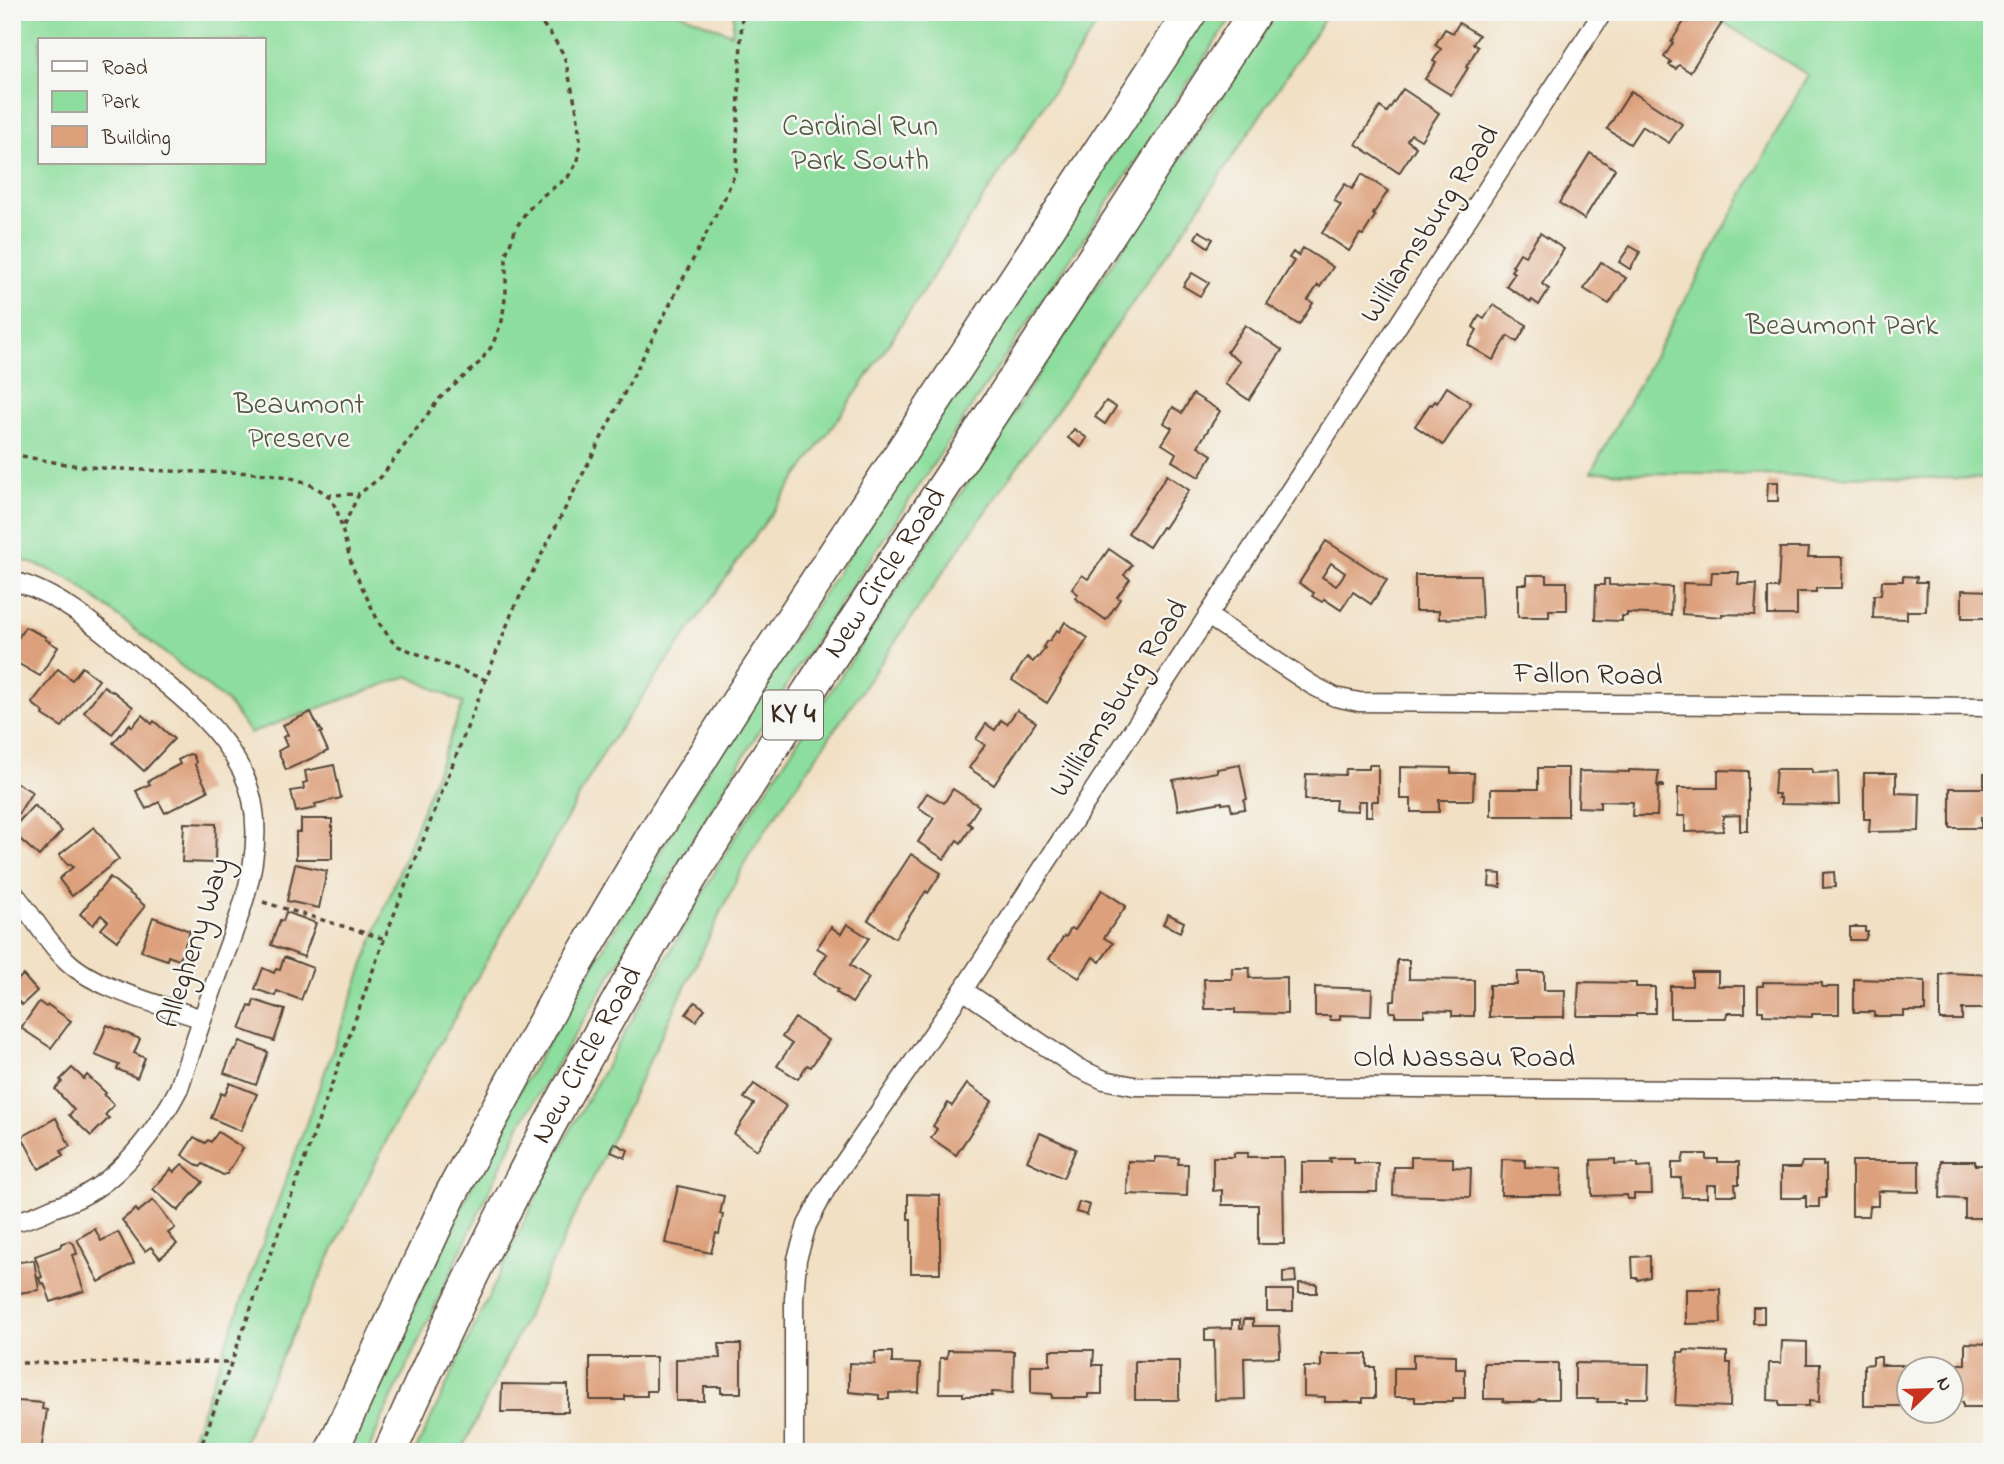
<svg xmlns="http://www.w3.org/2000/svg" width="2004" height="1464" viewBox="0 0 2004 1464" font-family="'Indie Flower',sans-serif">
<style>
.green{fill:#8dde9e;stroke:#64845e;stroke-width:2;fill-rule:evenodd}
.building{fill:#dda07b;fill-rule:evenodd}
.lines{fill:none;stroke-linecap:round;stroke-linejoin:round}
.minor-casing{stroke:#564537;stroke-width:21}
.motorway-casing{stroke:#564537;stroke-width:35}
.path{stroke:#564537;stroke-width:3.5;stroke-dasharray:5 5;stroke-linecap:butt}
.minor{stroke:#fff;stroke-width:18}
.motorway{stroke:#fff;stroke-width:32}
.labels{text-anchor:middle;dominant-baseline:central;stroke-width:5;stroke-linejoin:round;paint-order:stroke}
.shield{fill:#f6f6f2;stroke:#73675e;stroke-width:2}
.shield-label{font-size:28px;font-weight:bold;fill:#3b2a1e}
.park-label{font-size:30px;fill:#50573e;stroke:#f6f6f2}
.street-label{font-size:30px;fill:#3b2a1e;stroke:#f6f6f2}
</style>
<rect width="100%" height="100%" fill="#f6f6f2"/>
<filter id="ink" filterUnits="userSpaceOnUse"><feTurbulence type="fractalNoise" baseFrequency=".0143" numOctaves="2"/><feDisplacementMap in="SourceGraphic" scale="14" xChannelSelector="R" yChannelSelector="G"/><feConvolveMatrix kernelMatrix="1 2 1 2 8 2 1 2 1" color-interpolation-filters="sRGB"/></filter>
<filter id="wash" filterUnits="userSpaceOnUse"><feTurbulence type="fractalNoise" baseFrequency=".00686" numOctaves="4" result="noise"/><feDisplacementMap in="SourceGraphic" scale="28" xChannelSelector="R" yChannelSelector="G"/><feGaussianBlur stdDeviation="1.57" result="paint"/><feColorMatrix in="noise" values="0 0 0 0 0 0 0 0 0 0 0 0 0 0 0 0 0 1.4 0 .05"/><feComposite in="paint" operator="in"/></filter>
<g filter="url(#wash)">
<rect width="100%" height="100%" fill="#f1e0c4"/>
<g class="green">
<path d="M12 12H677L732 34 734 12H1105L863 383 605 750 392 1129 259 1404 241 1452H187L375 934 463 703 408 676 250 733 227 702 73 581 46 568 12 557ZM40 40H264V163H40Z"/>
<polygon points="1206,12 1235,12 798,667 521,1123 381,1421 368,1452 345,1452 506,1114 711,765"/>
<polygon points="1277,12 1329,12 1186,227 966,539 749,854 461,1452 415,1452 553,1161 731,843"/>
<polygon points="1707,12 1992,12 1992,479 1591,472 1808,75"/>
</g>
<g id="blocks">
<g class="building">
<polygon points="1694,12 1705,12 1722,23 1690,72 1679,65 1676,69 1669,65 1671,62 1664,57 1673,43 1671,42 1685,20 1687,22"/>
<polygon points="1459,23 1479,35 1473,44 1478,47 1466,67 1468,68 1451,95 1425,79 1436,63 1433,61 1441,49 1435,45 1445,29 1453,33"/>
<polygon points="1403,89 1439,113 1421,140 1411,134 1407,140 1416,147 1399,173 1356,144 1380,107 1387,112"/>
<polygon points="1631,91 1682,124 1669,143 1642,126 1630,144 1607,129"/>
<polygon points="1590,153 1615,169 1584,219 1559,203"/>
<polygon points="1362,174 1388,191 1373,214 1375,216 1363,235 1360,234 1349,251 1322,233 1341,205 1334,200 1345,184 1352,189"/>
<polygon points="1199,231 1213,239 1208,247 1195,238"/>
<polygon points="1540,233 1564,249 1542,284 1549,289 1539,305 1532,300 1531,302 1506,286 1515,273 1511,271 1514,267 1512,266 1520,253 1525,256"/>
<polygon points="1630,246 1640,252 1630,269 1619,262"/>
<polygon points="1303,248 1333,267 1320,287 1318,285 1308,300 1313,303 1299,325 1267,304 1294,261 1289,258 1293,252 1298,256"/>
<polygon points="1601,262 1626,278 1609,304 1584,289"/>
<polygon points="1192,273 1209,283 1200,296 1183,286"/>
<polygon points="1493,305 1527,325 1517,342 1508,336 1493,360 1468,345 1477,330 1473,327 1479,316 1484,319"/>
<polygon points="1245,325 1282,350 1249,400 1225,384 1240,361 1227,352"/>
<polygon points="1447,387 1471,403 1443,445 1415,426 1430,404 1432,405 1435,401 1437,403"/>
<polygon points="1193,394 1220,411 1198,446 1212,455 1199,477 1172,461 1176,453 1162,444 1172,428 1164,423 1173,407 1182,413"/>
<polygon points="1106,401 1116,407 1105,424 1095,417"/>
<polygon points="1074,429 1087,438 1081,447 1068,438"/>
<polygon points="1167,475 1189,490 1164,528 1162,527 1149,547 1128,533"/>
<polygon points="1768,482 1778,482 1778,501 1767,501"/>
<path d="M1326 541 1387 580 1371 604 1353 592 1341 610 1324 599 1322 602 1312 596 1314 593 1299 583ZM1331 563 1345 573 1336 586 1322 577Z"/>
<polygon points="1780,548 1809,548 1808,557 1843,557 1842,588 1816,588 1816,592 1797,592 1797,615 1768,615 1768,588 1778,588"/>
<polygon points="1109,549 1132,565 1124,575 1130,579 1117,597 1120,599 1106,620 1075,598 1078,594 1072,589 1082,575 1088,579"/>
<polygon points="1712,572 1739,572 1738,584 1757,584 1755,615 1722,614 1722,617 1682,614 1683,583 1711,584"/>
<polygon points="1415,575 1480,575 1482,618 1439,619 1439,611 1415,611"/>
<polygon points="1527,575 1547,575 1547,582 1567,582 1567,610 1549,610 1549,617 1518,617 1518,584 1527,584"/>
<polygon points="1903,576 1917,577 1916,582 1927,582 1926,611 1907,611 1907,619 1873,618 1874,595 1881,595 1882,581 1903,581"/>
<polygon points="1604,579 1609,579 1609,585 1672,587 1671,615 1627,613 1627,616 1622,616 1622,621 1595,620 1596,585 1604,585"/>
<polygon points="1962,590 1992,591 1992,618 1962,618"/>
<polygon points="1065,622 1088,638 1060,680 1061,681 1047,703 1012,680 1027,657 1033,662 1037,657 1038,658 1045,648 1043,647 1046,642 1050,640 1057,630 1059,632"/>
<polygon points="25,627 46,637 45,639 58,647 40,676 12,660 12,648"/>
<polygon points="82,667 99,680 62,727 43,715 44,713 32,703 58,669 72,680"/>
<polygon points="104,686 112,692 113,691 133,707 112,734 84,712"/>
<polygon points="1017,710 1036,722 994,785 969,768 985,745 976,739 986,724 995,730 1001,720 1007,724"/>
<polygon points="311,712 319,729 320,728 322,732 320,733 328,751 286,770 278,751 287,746 283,737 288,735 283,725"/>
<polygon points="142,715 152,724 154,721 174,739 144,771 113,743 130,724 132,727"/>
<polygon points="189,754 193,755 196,762 195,765 208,791 165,813 159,802 146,809 136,791 150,784 148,781 180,764 178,760"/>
<polygon points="334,765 341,798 315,804 316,808 296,812 291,791 304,789 303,783 307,782 305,771"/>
<polygon points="1240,765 1247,799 1244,800 1245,809 1232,811 1230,803 1222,804 1222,802 1178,810 1173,780 1217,772 1217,769"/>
<polygon points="1369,765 1378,765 1378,801 1372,801 1372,816 1366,816 1366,801 1358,801 1358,811 1335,810 1336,800 1305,800 1306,774 1345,775 1346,769 1369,769"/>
<polygon points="1400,767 1451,768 1451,773 1474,773 1473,800 1439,800 1439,812 1411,812 1411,799 1400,799"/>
<polygon points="1538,768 1568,768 1568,816 1491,816 1491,789 1538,789"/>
<polygon points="1776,769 1812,769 1812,773 1838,772 1839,805 1781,804 1781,798 1778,798 1779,794 1774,794"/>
<polygon points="1629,770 1659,771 1657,785 1663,785 1663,787 1658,787 1657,816 1632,816 1633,802 1600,801 1600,808 1578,807 1579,771 1629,772"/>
<polygon points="1718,770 1748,771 1748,831 1740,831 1740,815 1723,816 1723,831 1685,832 1685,816 1678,816 1678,788 1718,788"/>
<polygon points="1864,773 1896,773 1896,793 1920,794 1919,831 1869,832 1870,819 1864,819"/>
<polygon points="1984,774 1992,774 1992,817 1981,817 1981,828 1950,828 1950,788 1984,788"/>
<polygon points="12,780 32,792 12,824"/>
<polygon points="953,789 979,806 968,823 972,826 961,843 957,840 944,859 918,842 934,818 918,807 927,793 944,803"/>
<polygon points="34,805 62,831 39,856 12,832 12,829"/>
<polygon points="301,819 332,819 332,859 296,859 296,832 301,832"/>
<polygon points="184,823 216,824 215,863 182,862"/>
<polygon points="94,827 119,859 72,896 59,879 73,867 70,864 68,865 59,855"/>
<polygon points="911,854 941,873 928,893 926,891 895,938 868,920"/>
<polygon points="295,864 327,871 319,908 287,901"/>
<polygon points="1834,872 1835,887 1823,888 1823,873"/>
<polygon points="1490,873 1501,874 1501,887 1489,886"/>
<polygon points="110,877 145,906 117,941 101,929 108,921 101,915 93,925 80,914"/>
<polygon points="1102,890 1126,906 1104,938 1113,943 1100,962 1093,957 1079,978 1049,959 1064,936 1066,937 1071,928 1075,930"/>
<polygon points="286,912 316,923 304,957 271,945 280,920 283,921"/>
<polygon points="1168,914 1184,922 1180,932 1163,924"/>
<polygon points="153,917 190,931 179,960 168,956 167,960 141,951"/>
<polygon points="847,924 869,938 850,965 869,978 852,1003 836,992 838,990 814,974 827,954 817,948 831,927 841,934"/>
<polygon points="1850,927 1865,927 1865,932 1868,932 1865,940 1850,940"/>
<polygon points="284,957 313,968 301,1000 277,991 275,996 255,989 263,968 274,973 276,969 280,970"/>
<polygon points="1397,960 1409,960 1409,979 1474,980 1474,1016 1452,1016 1452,1011 1424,1010 1424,1016 1395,1016 1395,1012 1390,1012 1390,1001 1395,1001"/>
<polygon points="1232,968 1250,968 1249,978 1287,977 1287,1014 1235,1013 1235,1009 1205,1009 1204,979 1232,979"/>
<polygon points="1517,972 1544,972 1544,990 1565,990 1564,1017 1489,1017 1489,985 1517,985"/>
<polygon points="1692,972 1718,972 1718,986 1745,986 1745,1013 1727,1013 1726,1018 1670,1018 1670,986 1692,986"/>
<polygon points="1950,973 1992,975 1992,1009 1962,1009 1962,1020 1940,1020 1940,975"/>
<polygon points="23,975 37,991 22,1005 18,1001 12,1006 12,985"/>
<polygon points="1854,979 1925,981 1925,1011 1904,1011 1904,1016 1874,1016 1874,1012 1854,1012"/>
<polygon points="1579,982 1636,983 1636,987 1655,987 1655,1013 1636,1013 1636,1016 1577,1016"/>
<polygon points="1763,982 1822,983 1822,987 1839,987 1839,1014 1812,1014 1812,1017 1763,1015 1763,1011 1758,1011 1758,986 1763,986"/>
<polygon points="1315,987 1372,989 1371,1016 1340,1015 1340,1020 1330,1020 1330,1016 1315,1016"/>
<polygon points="254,1000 285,1010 274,1041 240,1029 249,1006 252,1007"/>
<polygon points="39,1002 46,1007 48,1005 71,1021 51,1048 21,1028"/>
<polygon points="695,1002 705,1009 696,1021 686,1014"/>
<polygon points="795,1018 829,1040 811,1067 807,1065 798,1079 777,1066 792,1044 782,1037"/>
<polygon points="107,1025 140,1039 134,1053 145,1058 137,1078 117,1069 119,1065 95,1055"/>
<polygon points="240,1041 268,1052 256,1085 224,1073 231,1055 234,1049 236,1050"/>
<polygon points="72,1068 84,1079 87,1075 106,1093 104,1095 114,1105 105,1115 109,1118 91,1136 69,1115 74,1110 55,1089 62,1082 60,1080"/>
<polygon points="230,1083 257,1094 241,1131 211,1118 221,1093 225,1095"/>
<polygon points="754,1084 786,1106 757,1150 734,1134 754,1104 744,1098"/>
<polygon points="967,1084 992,1101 956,1155 931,1138 937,1129 933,1126 948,1103 952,1106"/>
<polygon points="56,1118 70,1146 61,1151 63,1156 39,1169 22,1137"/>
<polygon points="218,1132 243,1148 227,1174 223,1175 203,1164 200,1167 182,1155 194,1137 205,1143 208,1140 211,1142"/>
<polygon points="1040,1133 1076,1149 1063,1178 1027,1161"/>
<polygon points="614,1143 628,1150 625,1158 611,1152"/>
<polygon points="1234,1153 1248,1153 1247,1157 1283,1157 1284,1244 1258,1244 1258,1205 1222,1205 1222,1190 1213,1191 1213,1157 1234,1157"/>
<polygon points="1684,1154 1706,1154 1706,1159 1718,1159 1718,1162 1739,1162 1739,1184 1735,1184 1736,1195 1716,1195 1716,1185 1707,1185 1707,1197 1682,1197 1681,1178 1672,1178 1672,1163 1682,1163"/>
<polygon points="1155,1157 1179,1158 1178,1164 1188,1164 1187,1196 1127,1194 1128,1161 1155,1162"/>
<polygon points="1411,1157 1453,1158 1453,1167 1471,1168 1470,1197 1393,1195 1394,1167 1411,1167"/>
<polygon points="1330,1158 1354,1158 1354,1163 1378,1163 1377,1192 1302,1192 1302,1162 1331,1162"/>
<polygon points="1502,1159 1525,1160 1525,1167 1562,1168 1561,1195 1501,1195"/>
<polygon points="1615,1159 1615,1164 1638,1163 1638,1167 1651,1166 1652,1194 1634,1194 1634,1199 1628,1199 1627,1195 1592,1196 1591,1160"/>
<polygon points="1852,1161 1919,1161 1919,1192 1878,1191 1878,1206 1870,1206 1869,1216 1852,1216"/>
<polygon points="1941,1161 1975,1161 1975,1165 1992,1165 1992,1218 1965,1218 1965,1199 1940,1198"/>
<polygon points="1802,1162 1823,1162 1823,1166 1826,1165 1826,1198 1819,1198 1819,1207 1806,1207 1806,1196 1804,1196 1804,1198 1781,1198 1781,1168 1800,1168"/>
<polygon points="182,1164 203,1182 178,1211 153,1189 171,1169 174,1172"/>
<polygon points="678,1186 724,1196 720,1214 723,1215 719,1234 716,1233 711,1253 665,1243"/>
<polygon points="908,1194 940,1195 940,1273 911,1273 911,1219 908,1219"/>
<polygon points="153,1200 175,1228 168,1233 177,1244 160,1258 151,1247 145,1251 122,1220 136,1209 138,1212"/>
<polygon points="1079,1202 1090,1205 1087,1215 1076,1212"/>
<polygon points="95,1229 101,1241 118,1232 134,1263 99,1282 77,1239"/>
<polygon points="69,1241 74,1244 77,1254 72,1255 84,1291 51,1302 44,1283 41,1284 39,1278 42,1277 35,1256 60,1247 62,1243"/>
<polygon points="1650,1256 1650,1277 1638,1280 1638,1278 1633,1278 1632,1257"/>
<polygon points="34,1260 39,1290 12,1294 12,1263"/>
<polygon points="1295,1271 1296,1282 1283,1283 1283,1272"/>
<polygon points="1299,1283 1317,1284 1317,1293 1299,1293"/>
<polygon points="1686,1289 1720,1289 1721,1323 1686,1324"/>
<rect x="1267" y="1290" width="26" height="21"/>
<rect x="1753" y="1307" width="11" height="16"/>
<polygon points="1244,1319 1253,1319 1253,1326 1279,1326 1281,1350 1279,1350 1279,1357 1244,1358 1245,1399 1215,1400 1214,1341 1205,1341 1205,1329 1232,1328 1232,1320 1240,1320 1240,1328 1243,1328"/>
<polygon points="1782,1341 1807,1342 1807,1364 1820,1364 1819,1402 1809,1401 1809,1406 1779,1406 1779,1401 1768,1400 1769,1363 1781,1363"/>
<polygon points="1965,1343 1990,1344 1991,1407 1963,1407 1963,1402 1952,1402 1952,1364 1965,1364"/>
<polygon points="719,1344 741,1344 741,1393 721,1393 721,1387 704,1387 704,1401 676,1401 676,1359 720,1358"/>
<polygon points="948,1350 1014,1351 1013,1393 992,1392 992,1396 963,1396 963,1393 939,1393 940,1358 947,1358"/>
<polygon points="1050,1350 1094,1350 1093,1365 1102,1365 1102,1394 1088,1394 1088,1398 1052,1398 1052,1394 1031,1393 1031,1365 1050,1365"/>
<polygon points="1684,1350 1727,1352 1727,1363 1731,1363 1730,1407 1675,1405 1678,1352 1684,1352"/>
<polygon points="875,1352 892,1352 892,1363 920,1364 919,1392 889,1393 889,1399 879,1399 879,1395 849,1392 849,1363 875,1364"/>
<polygon points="1321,1354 1367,1354 1367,1367 1375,1367 1375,1398 1363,1398 1363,1402 1325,1402 1325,1397 1304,1396 1304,1367 1321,1367"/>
<polygon points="1413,1354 1456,1355 1456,1369 1465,1369 1465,1398 1453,1398 1453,1402 1415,1402 1415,1397 1394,1397 1394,1368 1413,1368"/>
<polygon points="590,1357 656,1357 656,1391 647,1391 647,1396 625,1396 625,1400 590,1400"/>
<polygon points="1873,1357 1881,1357 1881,1365 1909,1365 1909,1406 1864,1406 1864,1365 1873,1364"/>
<rect x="1135" y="1361" width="44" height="39"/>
<polygon points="1484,1363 1558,1363 1558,1399 1539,1399 1535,1402 1507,1402 1503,1401 1503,1399 1484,1399"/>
<polygon points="1575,1363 1649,1364 1648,1398 1626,1398 1626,1402 1597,1402 1598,1399 1575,1399"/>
<polygon points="502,1384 568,1385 568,1412 501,1412"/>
<polygon points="18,1401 43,1403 42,1409 47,1410 41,1452 12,1452 12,1406 18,1407"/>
</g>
</g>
</g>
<g filter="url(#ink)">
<use href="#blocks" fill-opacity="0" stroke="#564537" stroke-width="2"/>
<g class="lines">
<defs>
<g id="minor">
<path d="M12 581C60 592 108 636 145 667 183 698 219 726 242 771 275 838 240 913 217 977 204 1014 191 1051 179 1088 160 1125 125 1172 88 1193 77 1200 65 1204 53 1208 40 1214 27 1220 12 1222"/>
<polyline points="1208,616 1312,685 1335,697 1359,702 1992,707"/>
<path d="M12 891C31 913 45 939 65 959 94 989 163 1005 202 1019"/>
<polyline points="963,990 1076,1067 1104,1080 1134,1086 1992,1092"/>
<polyline points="794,1452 794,1299 797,1259 807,1225 826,1189 963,990 1603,12"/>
</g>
<g id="motorway">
<polyline points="331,1452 450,1196 557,998 651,838 748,685 1191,12"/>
<path id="s1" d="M390 1452C478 1251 582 1056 696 869 780 732 870 598 958 465 1058 314 1157 163 1255 12"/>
</g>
</defs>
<use href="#minor" class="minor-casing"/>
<use href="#motorway" class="motorway-casing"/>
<g class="path">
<path d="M12 454C42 460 71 466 102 468 136 470 169 471 203 472 241 473 290 469 323 492 335 500 339 515 342 529"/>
<polyline points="327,495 359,494"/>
<polyline points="486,680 395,645 379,623 352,566 342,529 359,494 381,477 439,399 479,363 492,346 502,321 506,291 506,254 516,228 526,212 541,197 568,177 578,161 580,140 577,111 564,55 549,31 530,12"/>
<polyline points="263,902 385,939"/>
<polyline points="12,1363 232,1362"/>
<polyline points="12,1398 12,1411"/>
<polyline points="199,1452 381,948 513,610 725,197 736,171 742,12"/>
</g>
<use href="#minor" class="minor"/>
<use href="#motorway" class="motorway"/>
</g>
</g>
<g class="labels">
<rect class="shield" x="763" y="690.5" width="60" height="49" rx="5"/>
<g class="shield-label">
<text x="793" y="715">KY 4</text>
</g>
<g class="park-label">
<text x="860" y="128">Cardinal Run<tspan x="860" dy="34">Park South</tspan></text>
<text x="1842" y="327">Beaumont Park</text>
<text x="299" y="406">Beaumont<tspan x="299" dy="34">Preserve</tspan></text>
</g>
<g class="street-label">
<text transform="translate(1431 225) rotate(-57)">Williamsburg Road</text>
<text stroke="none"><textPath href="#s1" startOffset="1010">New Circle Road</textPath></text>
<text transform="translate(1588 676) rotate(1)">Fallon Road</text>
<text transform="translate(1120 699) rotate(-57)">Williamsburg Road</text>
<text transform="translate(196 943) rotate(-72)">Allegheny Way</text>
<text stroke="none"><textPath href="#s1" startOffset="443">New Circle Road</textPath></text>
<text x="1464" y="1059">Old Nassau Road</text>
</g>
</g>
<rect width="2004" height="1464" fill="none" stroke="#f6f6f2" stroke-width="42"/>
<rect x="38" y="38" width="228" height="126" fill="#f6f6f2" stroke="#aba49d" stroke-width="2"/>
<rect x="52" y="61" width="35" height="10" fill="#ffffff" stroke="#aba49d" stroke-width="2"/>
<text x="102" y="74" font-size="21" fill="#3b2a1e">Road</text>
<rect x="52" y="91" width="35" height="21" fill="#8dde9e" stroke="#aba49d" stroke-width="2"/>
<text x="102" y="108" font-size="21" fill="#3b2a1e">Park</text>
<rect x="52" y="126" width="35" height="21" fill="#dda07b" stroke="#aba49d" stroke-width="2"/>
<text x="102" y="144" font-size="21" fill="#3b2a1e">Building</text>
<g transform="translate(1930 1390) rotate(67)"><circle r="33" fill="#f6f6f2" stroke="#aba49d" stroke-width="2"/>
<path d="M0-5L12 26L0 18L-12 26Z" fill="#c8321e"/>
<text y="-10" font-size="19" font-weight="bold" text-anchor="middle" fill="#3b2a1e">N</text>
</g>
</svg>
